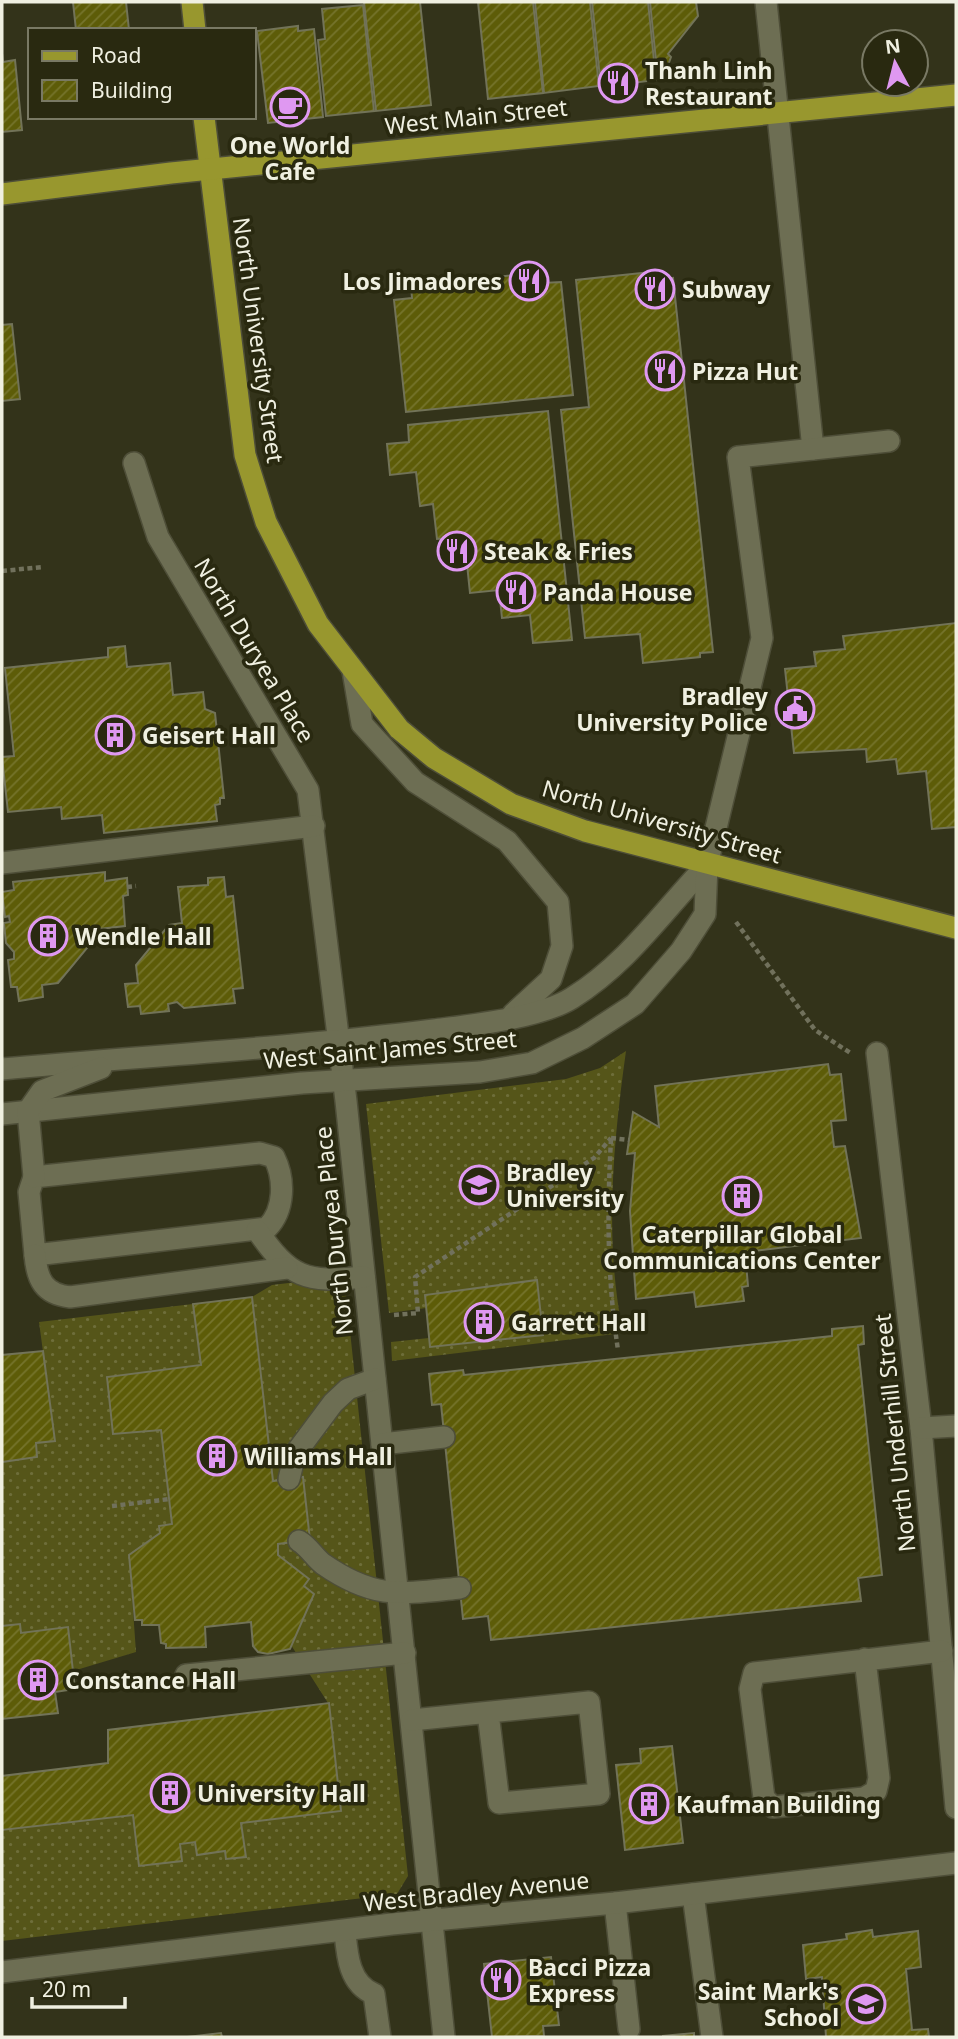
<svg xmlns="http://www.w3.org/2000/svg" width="958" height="2039" viewBox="0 0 958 2039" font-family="'Noto Sans',sans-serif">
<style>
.grass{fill:url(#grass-dots)}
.building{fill:url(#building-hatch);stroke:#727358;stroke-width:2}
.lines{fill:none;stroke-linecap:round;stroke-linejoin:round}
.minor-casing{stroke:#4e4e38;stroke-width:24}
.major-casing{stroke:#4e4e38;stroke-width:24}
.path{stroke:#71715c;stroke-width:4.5;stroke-dasharray:5 3.5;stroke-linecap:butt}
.minor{stroke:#6d6e53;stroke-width:21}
.major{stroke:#98972e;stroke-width:21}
.labels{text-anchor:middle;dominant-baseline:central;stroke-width:7;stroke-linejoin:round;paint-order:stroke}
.poi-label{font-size:23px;font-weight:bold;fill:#f0f0e1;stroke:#292910;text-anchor:start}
.street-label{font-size:23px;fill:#f0f0e1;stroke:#292910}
</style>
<defs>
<pattern id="grass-dots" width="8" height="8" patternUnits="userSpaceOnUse" patternTransform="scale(1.75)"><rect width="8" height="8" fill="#555519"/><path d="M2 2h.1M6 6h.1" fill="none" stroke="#6e6e3a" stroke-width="1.8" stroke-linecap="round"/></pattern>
<pattern id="building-hatch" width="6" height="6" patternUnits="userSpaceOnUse" patternTransform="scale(1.75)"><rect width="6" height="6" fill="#5d5c08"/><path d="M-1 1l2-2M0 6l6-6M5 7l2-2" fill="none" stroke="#75742c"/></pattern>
</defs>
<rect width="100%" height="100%" fill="#33331a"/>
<g class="grass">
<path d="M626 1051C613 1144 604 1240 623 1333L392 1361 391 1342 429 1338 431 1347 543 1335 536 1280 426 1295V1308L389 1313 366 1104 566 1079 600 1068Z"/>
<polygon points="322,1279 345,1284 408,1876 397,1894 2,1941 2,1830 133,1815 140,1866 181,1861 180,1844 195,1842 197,1855 225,1851 226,1859 245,1857 241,1823 341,1811 328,1703 291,1645 314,1594 304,1586 309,1578 278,1555 278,1544 302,1477 273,1481 252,1297 272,1285"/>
<polygon points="193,1304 201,1365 107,1377 161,1430 172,1524 159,1526 160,1533 129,1555 136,1652 73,1671 67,1627 21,1633 20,1624 2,1626 2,1462 37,1457 36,1443 55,1441 39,1322"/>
</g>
<g class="building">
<polygon points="73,2 126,2 129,30 76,30"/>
<polygon points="364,2 420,2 431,105 376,111"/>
<polygon points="478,2 533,2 543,93 488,99"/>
<polygon points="535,2 590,2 599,86 544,93"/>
<polygon points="592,2 648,2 656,80 601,87"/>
<polygon points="650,2 696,2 698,16 668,54 671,57 663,79 658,80"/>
<polygon points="363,5 374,111 326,116 318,40 325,39 322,9"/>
<polygon points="298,26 298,31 314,29 323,117 268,123 257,31"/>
<polygon points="2,53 3,62 15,60 22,130 2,132"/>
<polygon points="660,271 661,280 673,278 713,652 700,653 700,657 643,663 640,634 585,638 561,410 589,407 576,280"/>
<polygon points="542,272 543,283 561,282 573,395 406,412 394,300 412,298 411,286"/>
<polygon points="12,324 20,399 2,401 2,325"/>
<polygon points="548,411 572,640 533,643 530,615 502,618 499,590 470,593 467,564 453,566 451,538 437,539 433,504 420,506 416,472 390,475 387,444 409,442 408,425"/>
<polygon points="956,623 956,827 932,829 926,771 898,774 896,759 867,762 866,749 794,753 785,669 816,666 814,652 845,649 843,636"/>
<polygon points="125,646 127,667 170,663 173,695 203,692 205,709 215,713 224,798 220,798 220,804 215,805 217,821 104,833 102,815 62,819 61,807 8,812 2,757 14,756 5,668 108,657 108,648"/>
<polygon points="105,872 105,881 127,878 128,895 123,896 125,926 91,930 92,942 58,983 42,985 43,997 19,1001 17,987 11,987 8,960 14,959 14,952 6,943 4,923 10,922 9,916 5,917 2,892 14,890 13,882"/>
<polygon points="224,877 226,897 233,896 243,988 233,989 235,1003 184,1008 177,1002 168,1004 169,1011 141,1014 140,1006 128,1007 125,984 138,983 136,965 169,925 182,923 178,887 208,885 208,878"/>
<polygon points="828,1064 830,1075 841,1074 846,1120 831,1121 834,1147 845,1146 861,1238 745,1252 748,1286 742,1287 744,1301 696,1307 694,1292 636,1299 630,1211 635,1153 627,1154 633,1112 659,1127 655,1086"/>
<polygon points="537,1280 543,1335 430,1347 425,1295"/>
<polygon points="252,1297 273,1481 303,1477 310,1540 278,1544 278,1555 309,1579 304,1586 314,1594 290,1649 268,1654 258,1652 253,1646 251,1622 205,1627 206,1647 166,1648 166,1644 161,1643 159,1625 142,1625 142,1620 135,1620 129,1555 160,1533 159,1526 172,1524 161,1430 113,1434 107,1377 201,1365 193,1304"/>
<polygon points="863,1326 864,1344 858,1345 882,1575 858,1578 861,1601 491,1640 488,1616 463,1619 441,1404 432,1405 429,1374 463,1370 464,1375 832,1336 832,1329"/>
<polygon points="43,1351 55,1441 36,1443 37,1457 2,1462 2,1355"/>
<polygon points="20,1624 21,1633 68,1627 75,1689 55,1692 58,1713 2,1719 2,1626"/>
<polygon points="329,1703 341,1811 241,1823 246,1857 226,1859 225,1851 197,1855 195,1842 180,1844 182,1861 139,1866 133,1815 2,1830 2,1776 108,1763 108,1730"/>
<polygon points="672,1746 683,1843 625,1850 616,1765 641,1763 640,1749"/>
<polygon points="872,1930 873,1937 918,1931 921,1967 906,1969 912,2030 928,2029 929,2037 826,2037 822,1977 806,1979 803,1945 847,1939 846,1934"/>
<polygon points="551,1957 559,2025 543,2026 544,2036 492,2037 484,1964"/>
<polygon points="221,2033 222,2037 187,2037"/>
<polygon points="694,2033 694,2037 663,2037 663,2036"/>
</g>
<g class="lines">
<defs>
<g id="minor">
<polyline points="766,2 813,449"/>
<polyline points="134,463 158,537 308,790 346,1101 444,2037"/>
<polyline points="353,671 362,724 415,782 507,841 558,902 562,946 551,979 513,1014"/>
<polyline points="2,863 314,826"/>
<polyline points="877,1053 921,1428 956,1808"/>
<path d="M2 1069C146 1056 291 1048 434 1030 472 1025 540 1018 572 998 628 963 663 911 707 865"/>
<polyline points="2,1114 302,1083 480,1072 532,1063 583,1038 635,1004 681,951 705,914 707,865 762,638 738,457 889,441"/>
<path d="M260 1153 274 1157C285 1179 285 1210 267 1228L35 1255 29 1192 34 1177Z"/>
<polyline points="34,1177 28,1111 42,1091 101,1068"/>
<path d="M257 1230C290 1278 305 1283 364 1277"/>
<path d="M35 1255C37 1280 44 1294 70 1297L287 1268"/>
<polyline points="921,1428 956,1426"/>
<polyline points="382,1444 444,1437"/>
<polyline points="289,1479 295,1454 333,1403 348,1389 375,1379"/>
<path d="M299 1541C309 1547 314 1557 323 1564 375 1600 401 1594 460 1588"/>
<polyline points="865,1659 879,1778 876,1791 864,1798 773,1807 764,1798 750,1689 754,1673 942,1651"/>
<polyline points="186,1675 405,1653"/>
<polyline points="412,1720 589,1702 599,1794 499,1803 488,1713"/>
<polyline points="693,1894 712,2037"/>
<polyline points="615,1903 629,2029"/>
<path d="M345 1932C347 1955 349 1984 374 1994L380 2037"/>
<polyline points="2,1972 392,1924 615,1903 956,1863"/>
</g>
<g id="major">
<polyline points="192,2 195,30"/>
<polyline points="204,117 245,455 266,522 318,624 399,729 434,758 511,804 585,831 956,928"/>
<polyline points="2,194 171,173 956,95"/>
</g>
</defs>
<use href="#minor" class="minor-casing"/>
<use href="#major" class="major-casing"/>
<g class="path">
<polyline points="2,571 43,567"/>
<polyline points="127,887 136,886"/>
<polyline points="736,922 815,1030 852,1054"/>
<polyline points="611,1138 629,1140"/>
<path d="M611 1139C607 1212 607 1277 618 1350"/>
<polyline points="394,1315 418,1313 415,1277 594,1158 611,1138"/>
<polyline points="112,1506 170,1499"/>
</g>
<use href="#minor" class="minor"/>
<use href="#major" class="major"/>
</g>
<defs>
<symbol id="restaurant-ring" viewBox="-11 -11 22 22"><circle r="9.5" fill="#292910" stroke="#df98f1" stroke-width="1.5"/><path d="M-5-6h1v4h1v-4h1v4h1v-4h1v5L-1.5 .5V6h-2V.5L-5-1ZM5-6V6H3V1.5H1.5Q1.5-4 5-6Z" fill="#df98f1"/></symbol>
<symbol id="cafe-ring" viewBox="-11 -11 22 22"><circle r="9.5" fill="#292910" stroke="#df98f1" stroke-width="1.5"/><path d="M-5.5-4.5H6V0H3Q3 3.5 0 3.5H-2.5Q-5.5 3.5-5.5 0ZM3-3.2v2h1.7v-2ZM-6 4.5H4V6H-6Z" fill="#df98f1"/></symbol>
<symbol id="civic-ring" viewBox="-11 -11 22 22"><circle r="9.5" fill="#292910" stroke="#df98f1" stroke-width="1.5"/><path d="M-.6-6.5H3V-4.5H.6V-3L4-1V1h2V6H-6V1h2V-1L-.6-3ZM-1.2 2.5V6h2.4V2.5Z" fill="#df98f1"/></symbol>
<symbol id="building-ring" viewBox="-11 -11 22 22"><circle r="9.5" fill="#292910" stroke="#df98f1" stroke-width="1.5"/><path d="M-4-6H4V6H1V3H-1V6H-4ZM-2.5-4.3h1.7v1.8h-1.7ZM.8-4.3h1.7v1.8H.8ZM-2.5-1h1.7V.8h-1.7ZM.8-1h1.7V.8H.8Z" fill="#df98f1"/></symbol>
<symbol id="university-ring" viewBox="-11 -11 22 22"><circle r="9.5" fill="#292910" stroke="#df98f1" stroke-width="1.5"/><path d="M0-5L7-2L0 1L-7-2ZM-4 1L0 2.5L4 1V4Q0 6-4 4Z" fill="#df98f1"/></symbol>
<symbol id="school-ring" viewBox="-11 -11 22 22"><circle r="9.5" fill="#292910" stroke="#df98f1" stroke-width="1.5"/><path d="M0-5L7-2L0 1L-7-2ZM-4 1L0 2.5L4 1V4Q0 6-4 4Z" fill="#df98f1"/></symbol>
</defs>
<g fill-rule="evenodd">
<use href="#restaurant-ring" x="596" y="61" width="44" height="44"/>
<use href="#cafe-ring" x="268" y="85" width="44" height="44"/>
<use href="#restaurant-ring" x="507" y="259" width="44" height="44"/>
<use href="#restaurant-ring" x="633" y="267" width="44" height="44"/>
<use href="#restaurant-ring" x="643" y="349" width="44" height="44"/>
<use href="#restaurant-ring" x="435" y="529" width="44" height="44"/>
<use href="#restaurant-ring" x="494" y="570" width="44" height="44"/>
<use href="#civic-ring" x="773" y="687" width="44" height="44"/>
<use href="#building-ring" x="93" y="713" width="44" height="44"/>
<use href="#building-ring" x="26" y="914" width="44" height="44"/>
<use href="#university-ring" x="457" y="1163" width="44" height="44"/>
<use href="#building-ring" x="720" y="1174" width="44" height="44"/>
<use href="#building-ring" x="462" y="1300" width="44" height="44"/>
<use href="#building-ring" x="195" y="1434" width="44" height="44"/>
<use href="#building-ring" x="16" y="1658" width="44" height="44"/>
<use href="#building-ring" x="148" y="1771" width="44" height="44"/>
<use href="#building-ring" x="627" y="1782" width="44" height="44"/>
<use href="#restaurant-ring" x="479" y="1958" width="44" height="44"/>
<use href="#school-ring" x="844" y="1982" width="44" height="44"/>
</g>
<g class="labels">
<g class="poi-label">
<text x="645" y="70">Thanh Linh<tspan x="645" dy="26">Restaurant</tspan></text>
<text x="290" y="145" text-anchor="middle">One World<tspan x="290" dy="26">Cafe</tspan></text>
<text x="502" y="281" text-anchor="end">Los Jimadores</text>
<text x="682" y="289">Subway</text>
<text x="692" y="371">Pizza Hut</text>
<text x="484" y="551">Steak &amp; Fries</text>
<text x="543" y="592">Panda House</text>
<text x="768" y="696" text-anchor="end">Bradley<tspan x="768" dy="26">University Police</tspan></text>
<text x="142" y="735">Geisert Hall</text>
<text x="75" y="936">Wendle Hall</text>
<text x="506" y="1172">Bradley<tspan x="506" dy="26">University</tspan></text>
<text x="742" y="1234" text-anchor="middle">Caterpillar Global<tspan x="742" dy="26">Communications Center</tspan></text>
<text x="511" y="1322">Garrett Hall</text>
<text x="244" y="1456">Williams Hall</text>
<text x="65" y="1680">Constance Hall</text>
<text x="197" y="1793">University Hall</text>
<text x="676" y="1804">Kaufman Building</text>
<text x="528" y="1967">Bacci Pizza<tspan x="528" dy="26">Express</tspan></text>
<text x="839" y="1991" text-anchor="end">Saint Mark's<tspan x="839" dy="26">School</tspan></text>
</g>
<g class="street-label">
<text transform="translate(476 116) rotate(-6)">West Main Street</text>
<text transform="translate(259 340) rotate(82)">North University Street</text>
<text transform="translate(255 650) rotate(59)">North Duryea Place</text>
<text transform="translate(662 821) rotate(16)">North University Street</text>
<text transform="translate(390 1049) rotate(-5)">West Saint James Street</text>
<text transform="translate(333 1231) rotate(-96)">North Duryea Place</text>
<text transform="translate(894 1433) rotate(-96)">North Underhill Street</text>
<text transform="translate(476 1891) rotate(-6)">West Bradley Avenue</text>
</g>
</g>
<rect width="958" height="2039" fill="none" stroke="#f0f0e1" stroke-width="7"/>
<rect x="28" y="28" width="228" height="91" fill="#292910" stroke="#797964" stroke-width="2"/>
<rect x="42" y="51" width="35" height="10" fill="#98972e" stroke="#797964" stroke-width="2"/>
<text x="91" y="63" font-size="21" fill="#f0f0e1">Road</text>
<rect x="42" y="80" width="35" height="21" fill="url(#building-hatch)" stroke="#797964" stroke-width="2"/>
<text x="91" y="98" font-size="21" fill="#f0f0e1">Building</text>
<g transform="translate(895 63) rotate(353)"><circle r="33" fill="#292910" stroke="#797964" stroke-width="2"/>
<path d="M0-5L12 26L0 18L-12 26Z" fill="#df98f1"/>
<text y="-10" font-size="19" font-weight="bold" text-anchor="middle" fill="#f0f0e1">N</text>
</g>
<path d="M32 1997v10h93v-10" fill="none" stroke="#f0f0e1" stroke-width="3.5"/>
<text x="42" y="1997" font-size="21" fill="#f0f0e1" stroke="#292910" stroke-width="5" paint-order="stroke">20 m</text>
</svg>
